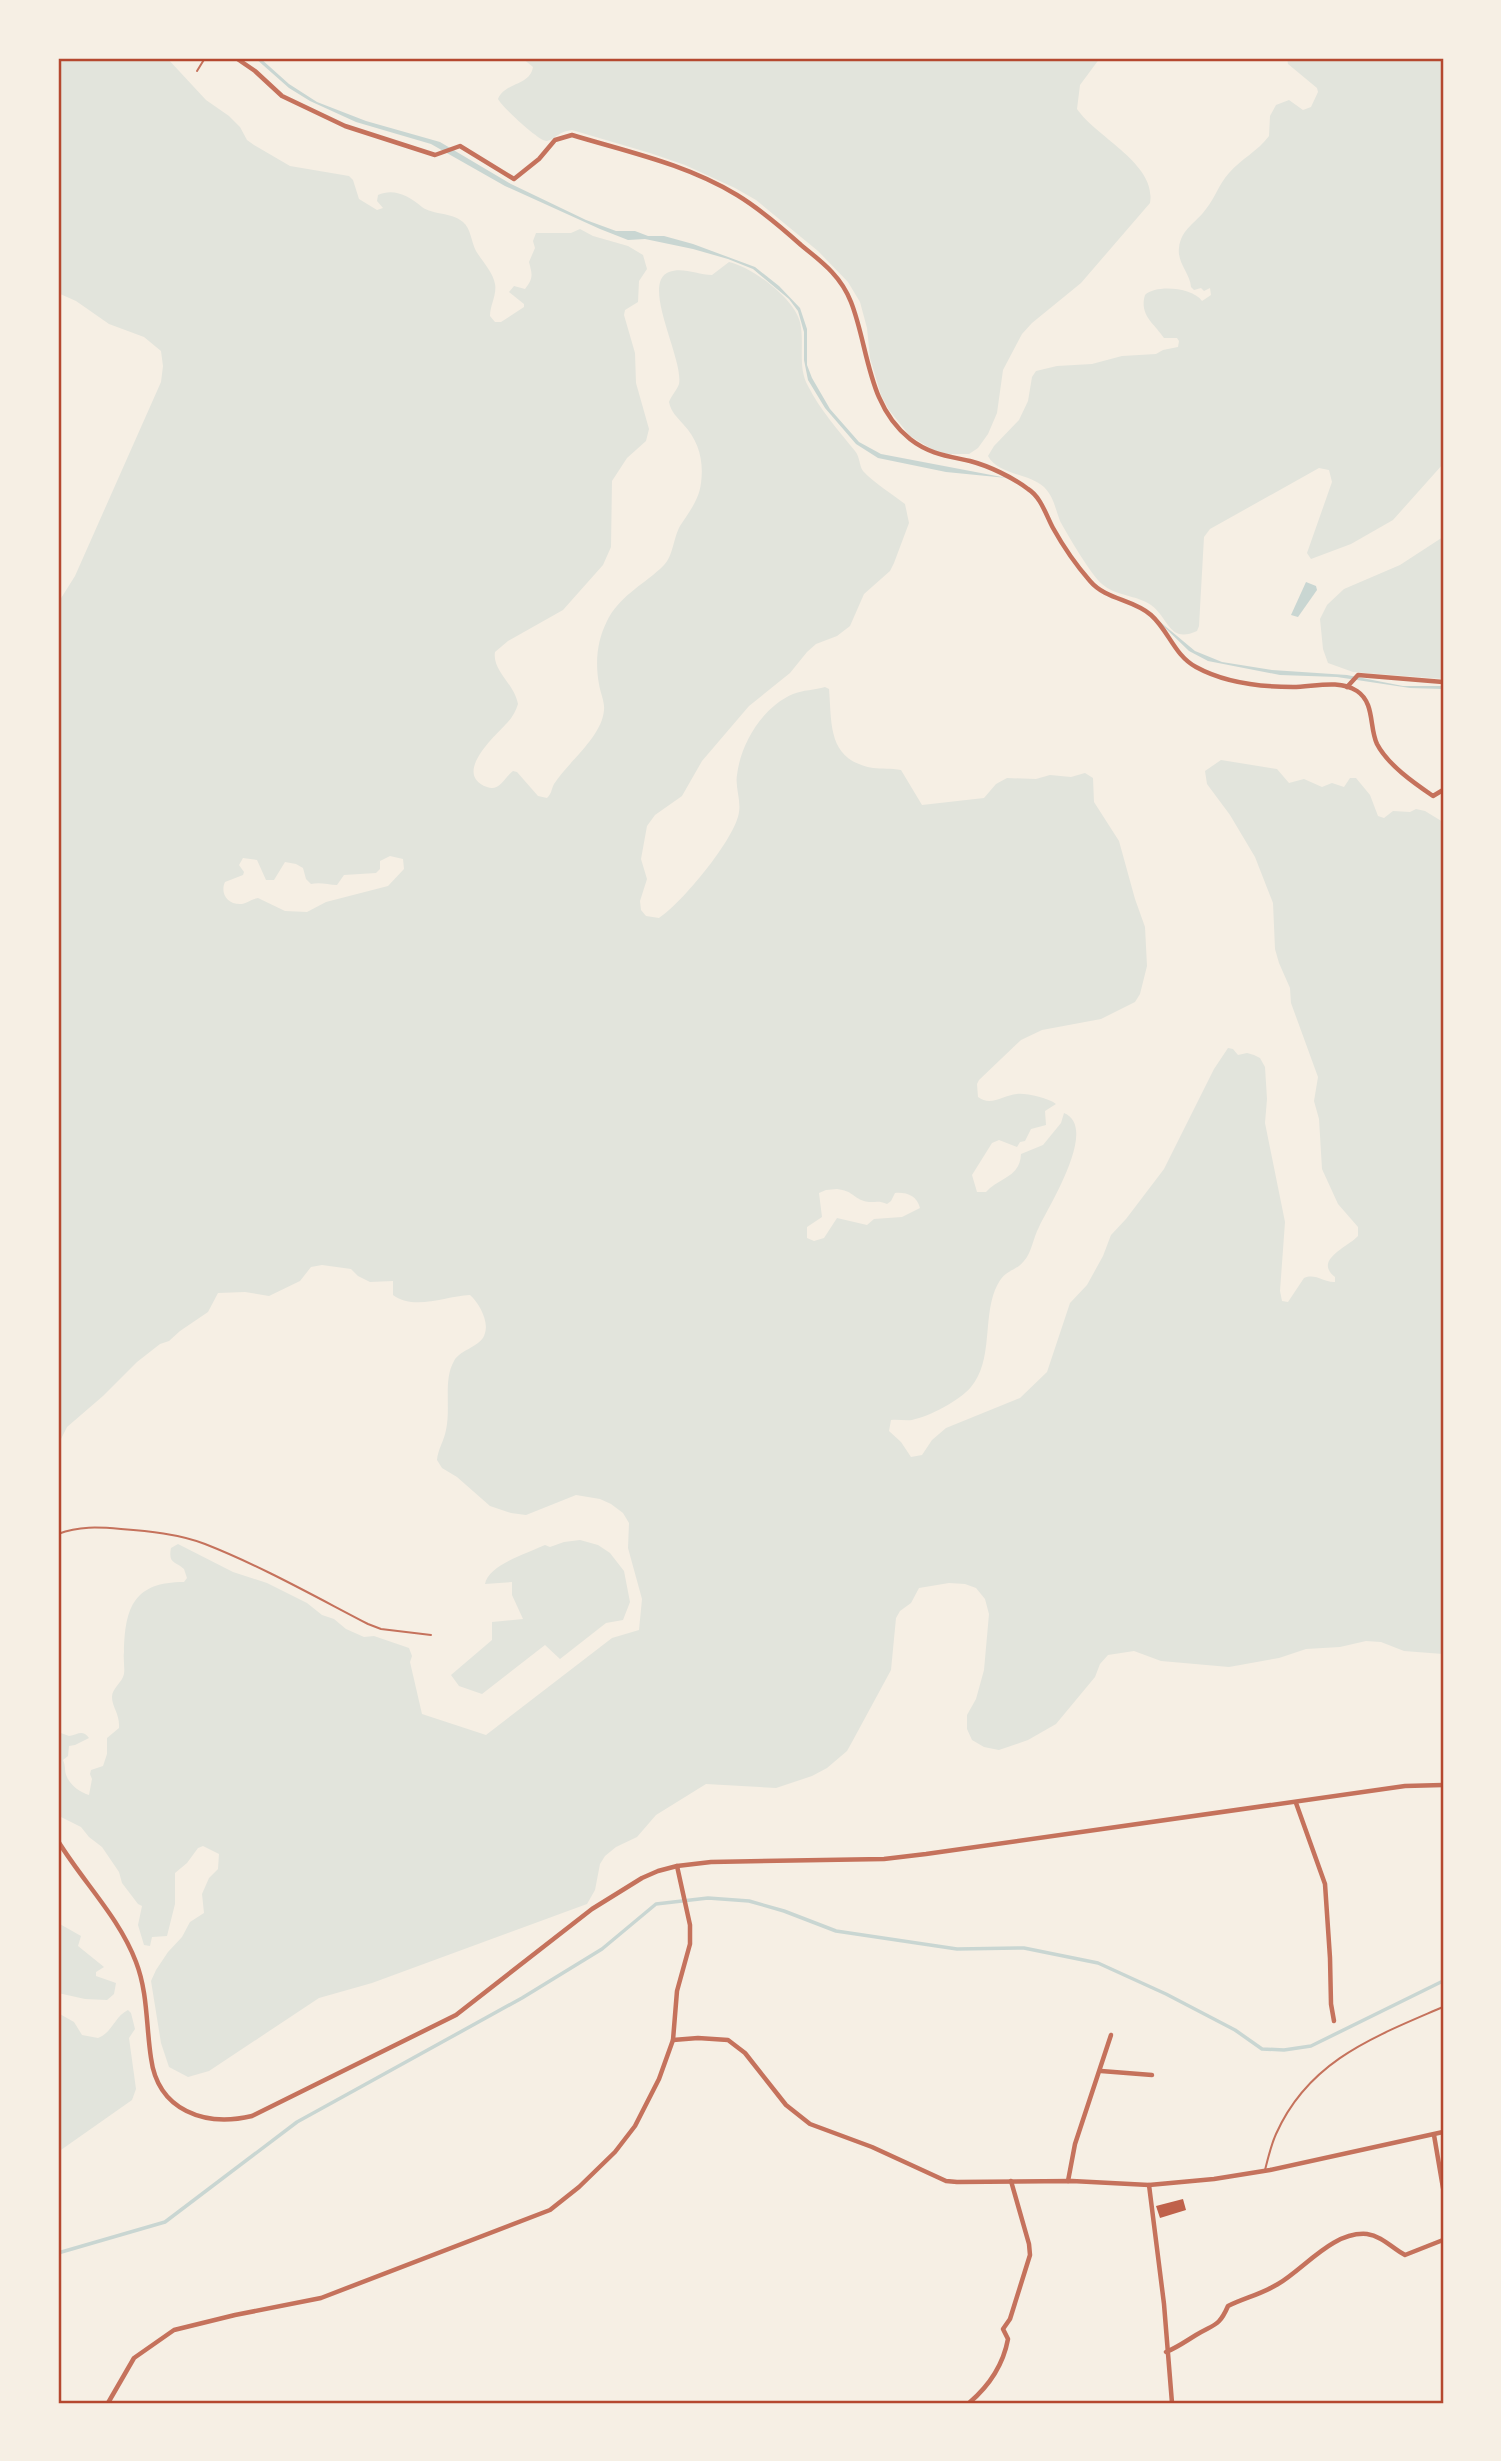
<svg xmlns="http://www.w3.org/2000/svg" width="1501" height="2461" viewBox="0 0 1501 2461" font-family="'Source Serif 4',serif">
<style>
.green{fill:#e2e4dc;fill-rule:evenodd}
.water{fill:#c9d6d2}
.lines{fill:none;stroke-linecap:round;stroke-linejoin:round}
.stream{stroke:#c9d6d2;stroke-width:3.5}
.building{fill:#bf614a}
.service{stroke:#c5725c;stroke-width:2}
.minor{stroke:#c5725c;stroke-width:4.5}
.neatline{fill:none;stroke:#b5482f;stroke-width:2.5}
</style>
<rect width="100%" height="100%" fill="#f6efe4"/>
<g class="green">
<path d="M58 58H167L206 100 229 116 240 127 247 140 254 145 290 166 349 176 353 180 359 199 377 210 383 208 377 201 378 195C394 188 409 196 422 207 433 215 451 212 463 222 471 229 471 241 476 251 482 261 493 272 495 284 497 295 490 305 490 316L495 322H501L524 307V304L509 292 514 286 525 289C534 278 532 274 529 262L535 248 533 241 536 233H571L580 229 593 236 628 246 643 255 647 269 639 281 638 302 625 310 624 315 635 353 636 383 649 429 646 441 627 458 612 481 611 547 603 565 563 610 508 641 495 652C492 671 514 683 518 704 516 711 512 718 507 723 495 736 452 774 487 787 499 792 504 778 513 771L517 772 538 796 547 798C552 793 551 790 554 784 568 762 602 737 604 710 605 702 600 692 599 684 595 662 597 641 607 621 619 597 641 586 660 569 674 558 672 541 680 526 689 512 699 500 701 483 704 461 699 441 683 424 677 417 671 412 669 402 671 396 677 390 679 384 684 359 640 283 669 272 683 267 698 275 712 275L729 262C752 267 794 298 800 322 805 343 797 366 808 386 820 410 839 431 855 451 860 457 859 465 863 471 874 483 892 494 905 504L909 523 894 563 890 571 864 594 850 626 837 636 816 644 807 652 790 673 749 706 702 761 682 796 655 815 647 826 641 859 647 879 640 901 641 910 646 916 659 918C681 904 736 838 739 812 741 800 735 787 737 775 741 742 763 707 793 694 803 690 815 690 825 687L829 689C832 724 827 760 873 768 882 769 891 768 901 770L922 805 984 798 996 784 1007 778 1036 779 1050 775 1071 777 1085 773 1093 778 1094 802 1119 841 1135 899 1145 927 1147 966 1140 994 1135 1002 1101 1019 1042 1030 1021 1040 979 1080 977 1084 978 1097C991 1107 1003 1095 1017 1094 1026 1093 1048 1098 1056 1104L1045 1111 1046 1125 1031 1129 1025 1141 1020 1142 1017 1147 999 1140 992 1143 972 1175 977 1192H986C999 1177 1020 1178 1021 1154L1043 1145 1061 1123 1064 1113C1099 1127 1049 1206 1039 1227 1033 1238 1032 1252 1024 1261 1013 1274 1005 1267 995 1290 983 1320 993 1361 971 1387 959 1401 930 1416 912 1420 905 1421 898 1419 891 1420L889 1431 901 1442 911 1457 922 1455 932 1440 946 1428 1020 1398 1047 1372 1070 1303 1087 1285 1103 1256 1111 1235 1126 1219 1164 1169 1214 1069 1228 1048 1233 1049 1238 1055 1247 1053 1254 1055 1260 1058 1265 1067 1267 1099 1265 1123 1285 1222 1280 1291 1282 1301 1288 1302 1304 1278C1316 1273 1324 1283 1335 1282V1277C1313 1260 1348 1247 1358 1236V1227L1338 1204 1322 1169 1319 1119 1314 1101 1318 1077 1291 1003 1290 988 1279 963 1275 949 1273 903 1255 857 1230 815 1207 784 1205 771 1221 760 1277 769 1289 783 1304 779 1322 787 1332 783 1344 787 1350 778H1356L1370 795 1378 816 1384 818 1393 811 1410 812 1416 809 1425 811 1443 822V1654L1404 1651 1381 1642 1366 1641 1340 1647 1306 1649 1279 1658 1229 1667 1161 1661 1134 1651 1108 1655 1100 1664 1095 1677 1056 1724 1028 1740 999 1750 984 1747 972 1740 967 1729V1715L976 1699 984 1670 989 1614 985 1599 976 1588 965 1584 949 1583 919 1588 911 1603 900 1611 896 1618 891 1670 852 1742 847 1751 827 1768 812 1776 776 1788 706 1784 656 1815 637 1837 616 1847 605 1856 600 1864 595 1890 587 1904 372 1983 319 1998 209 2071 188 2077 169 2067 161 2043 151 1981 156 1970 168 1952 182 1937 190 1922 204 1913 202 1894 209 1878 218 1869 219 1854 203 1846 198 1848 187 1863 175 1873V1904L167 1936 152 1937 150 1946 144 1945 138 1925 142 1906 138 1904 122 1883 119 1872 102 1847 89 1837 81 1827 61 1817 59 1812 58 1732 69 1736C78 1735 82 1729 89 1738L75 1745 69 1746 68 1756 63 1760C66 1766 64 1771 67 1777 70 1785 81 1793 89 1795L92 1779 90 1774 91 1770 103 1766 107 1754V1738L119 1728C120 1714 112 1707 112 1697 112 1688 122 1683 124 1674 125 1667 123 1659 124 1652 125 1607 134 1582 184 1582L187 1578 184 1569C175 1561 168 1564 171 1548L178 1544 233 1572 267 1583 307 1603 322 1615 334 1619 346 1629 364 1637 374 1636 409 1648 412 1656 410 1662 422 1714 486 1735 612 1638 639 1630 642 1599 628 1548 629 1523 623 1513 611 1504 600 1499 576 1495 526 1515 511 1513 490 1506 457 1477 442 1468 437 1460C438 1449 444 1441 446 1430 451 1407 443 1380 454 1361 460 1349 482 1347 485 1333 489 1321 479 1303 470 1295 445 1296 415 1311 393 1295V1281L370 1282 358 1276 351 1269 322 1265 311 1267 300 1281 269 1296 245 1292 218 1293 208 1312 180 1331 169 1341 160 1344 137 1362 103 1396 67 1427 61 1439 58 1458V603L75 576 161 382 163 366 161 351 144 337 109 324 76 301 58 293ZM390 856 403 859 404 869 388 886 326 902 307 912 285 911 258 898C251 899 246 904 240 904 227 904 220 893 225 882L243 875 244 872 239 865 243 858 257 860 266 880H274L285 862 296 864 303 868 306 879 311 884C321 882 328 885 337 885L344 875 376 873 380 869V861ZM837 1189C853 1191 852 1197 864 1201 873 1204 877 1199 887 1204L891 1201 895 1193C907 1192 917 1196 920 1208L902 1217 874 1219 867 1225 837 1218 824 1238 814 1241 807 1238V1227L822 1217 819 1193 826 1190Z"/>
<path d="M522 58H1100L1080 85 1077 109C1097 138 1157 164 1150 203L1081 283 1032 323 1022 334 1003 370 997 413 988 434 978 448 969 454H948L935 451 910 436 889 410 881 395 870 358 867 328 860 302 848 282 818 251 756 200 735 188 685 165 650 153 572 130C557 132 556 139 547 141 541 143 502 107 498 99 505 82 530 86 533 67Z"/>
<path d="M1287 58H1443V464L1393 520 1351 544 1311 559 1307 553 1332 482 1329 470 1319 468 1210 529 1204 537 1199 626 1197 631C1169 644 1169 618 1151 605 1137 595 1115 596 1102 584 1091 575 1067 534 1060 521 1055 508 1054 497 1044 487 1029 473 998 475 988 456L994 446 1019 420 1028 401 1032 377 1036 371 1057 366 1092 364 1122 356 1156 354 1163 350 1178 347 1179 341 1177 338H1164C1154 323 1139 315 1145 295 1157 284 1193 288 1202 301L1211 295 1210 288 1204 291 1201 288 1194 290 1191 287C1190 273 1177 263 1179 248 1181 229 1196 223 1206 209 1215 198 1219 184 1229 173 1241 159 1258 151 1269 136L1270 116 1276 105 1289 100 1303 110 1311 107 1318 92 1317 88 1288 64Z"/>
<polygon points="1443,537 1443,679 1353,672 1328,663 1323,649 1320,619 1327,605 1344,589 1400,565"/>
<path d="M580 1540 598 1545 610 1553 624 1571 630 1602 623 1620 606 1623 560 1659 545 1645 482 1694 459 1686 451 1675 492 1640V1622L523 1619 512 1595V1582L485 1584C488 1565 528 1553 545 1545L550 1547 564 1542Z"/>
<polygon points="58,1923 81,1936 78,1946 104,1967 96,1972 96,1976 116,1983 114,1994 107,2000 85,1999 58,1993"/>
<path d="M128 2010 131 2013 135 2029 129 2038 136 2089 132 2100 58 2152V2013L74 2022 82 2035 98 2038C112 2033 115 2016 128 2010Z"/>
</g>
<g class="water">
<polygon points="255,58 260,58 289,84 317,102 366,121 440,142 511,184 586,220 616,231 635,231 648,236 664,236 693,244 755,267 779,286 800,308 807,329 807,365 812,378 830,409 859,442 881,454 1007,478 946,472 878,458 856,444 825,408 808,380 804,360 804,332 798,311 789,299 753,269 728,259 693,249 645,239 628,240 600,229 505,186 431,144 356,122 310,101 289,88"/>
<polygon points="1306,582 1316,586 1317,590 1298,617 1291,615"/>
<polygon points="1153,616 1195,651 1222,662 1272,670 1347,675 1403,686 1443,686 1443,689 1410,688 1337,677 1280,675 1208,661 1189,651"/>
</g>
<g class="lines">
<polyline class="stream" points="58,2253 165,2222 297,2122 522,1998 602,1949 656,1904 708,1898 749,1901 784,1911 836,1931 957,1949 1024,1948 1098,1963 1166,1994 1235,2030 1262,2049 1284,2050 1311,2046 1443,1981"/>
</g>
<polygon class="building" points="1183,2199 1186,2210 1160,2218 1156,2206"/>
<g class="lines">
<g class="service">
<polyline points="197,71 205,58"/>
<path d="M58 1534C79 1526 98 1527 121 1529 148 1531 179 1534 205 1544 261 1566 314 1596 368 1624L381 1629 431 1635"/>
<path d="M1265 2170C1268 2158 1271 2145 1276 2134 1309 2060 1374 2037 1443 2007"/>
</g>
<g class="minor">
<path d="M236 58 255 71 282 96 345 126 435 155 460 146 514 179 539 159 555 140 572 135C628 152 686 164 737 195 760 209 781 227 801 245 822 262 841 276 851 302 869 348 867 405 910 439 929 454 948 456 970 461 989 466 1012 477 1028 489 1041 497 1046 515 1053 528 1063 546 1076 565 1090 581 1106 600 1133 599 1151 615 1169 631 1174 655 1196 667 1225 683 1261 687 1293 687 1313 687 1339 679 1357 691 1375 703 1369 727 1377 744 1388 765 1414 783 1433 796L1443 790"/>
<polyline points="1347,687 1358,675 1443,682"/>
<polyline points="1296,1803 1325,1884 1330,1958 1331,2004 1334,2021"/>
<path d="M58 1841C83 1882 119 1917 136 1962 148 1993 146 2026 151 2058 158 2111 205 2127 252 2116L456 2015 592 1909 642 1878 658 1871 677 1866 711 1862 884 1859 926 1854 1405 1786 1443 1785"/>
<polyline points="673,2040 698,2038 728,2040 745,2053 786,2105 810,2124 872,2147 946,2181 957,2182 1072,2181 1149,2185 1214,2179 1270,2170 1443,2132"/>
<polyline points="1101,2071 1152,2075"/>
<polyline points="1434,2135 1443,2188"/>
<polyline points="1068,2181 1075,2144 1111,2035"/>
<polyline points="1149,2185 1164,2304 1172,2403"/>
<path d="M1166 2352C1178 2347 1186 2341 1196 2335 1214 2324 1219 2327 1228 2306 1244 2298 1262 2294 1278 2284 1305 2268 1333 2231 1367 2234 1382 2236 1392 2248 1405 2255L1443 2240"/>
<polyline points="108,2403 134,2358 174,2330 235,2315 321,2298 550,2210 579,2187 615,2152 635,2126 659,2079 673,2040 677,1991 690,1944 690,1925 677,1866"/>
<path d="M969 2403C989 2386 1003 2366 1008 2339L1003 2329 1010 2319 1030 2255 1029 2244 1011 2181"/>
</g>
</g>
<rect width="1501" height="2461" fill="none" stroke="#f6efe4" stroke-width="119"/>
<rect x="60" y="60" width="1382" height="2342" class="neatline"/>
</svg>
